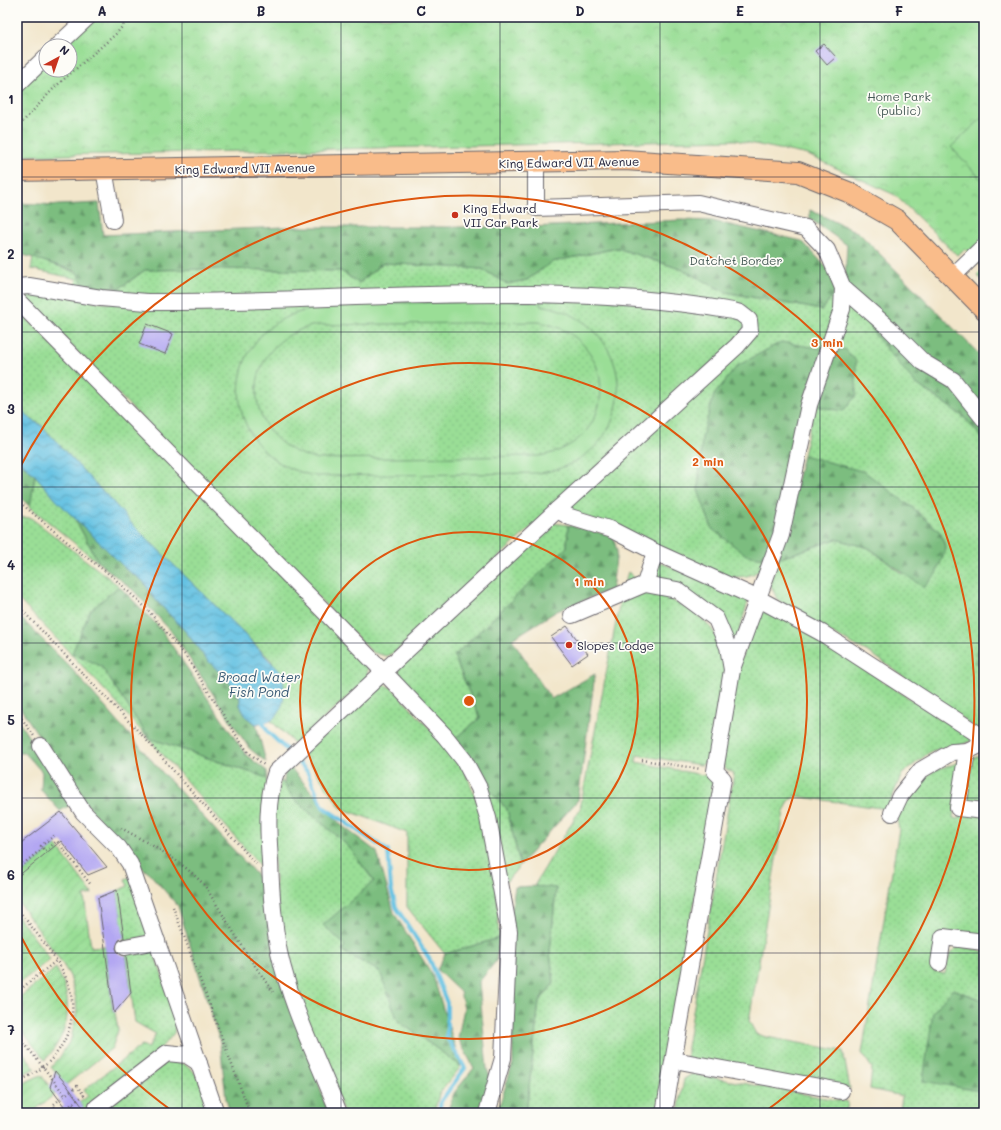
<svg xmlns="http://www.w3.org/2000/svg" width="1001" height="1130" viewBox="0 0 1001 1130" font-family="Mali,sans-serif">
<style>
.grass{fill:url(#grass-dots);stroke:#5e8068}
.forest{fill:url(#forest-firs);stroke:#4e705d}
.park{fill:url(#park-crowns);stroke:#5e8068}
.garden{fill:url(#garden-furrows);stroke:#5e8068}
.pitch{fill:#9ade96;stroke:#5e8068;fill-rule:evenodd}
.water{fill:url(#water-waves);stroke:#42728e}
.lines{fill:none;stroke-linecap:round;stroke-linejoin:round}
.stream{stroke:#63c1e2;stroke-width:4}
.building{fill:#b3a7f2}
.minor-casing{stroke:#6b676d;stroke-width:18}
.major-casing{stroke:#6b676d;stroke-width:22}
.path{stroke:#6b676d;stroke-width:2.5;stroke-dasharray:1 3;stroke-linecap:butt}
.minor{stroke:#fff;stroke-width:16}
.major{stroke:#f9bc8a;stroke-width:20}
.grid{fill:none;stroke:#22223b;stroke-width:1;stroke-opacity:0.55}
.ring{fill:none;stroke:#de560e;stroke-width:2}
.poi-dot{fill:#c8321e;stroke:#fdfcf7;stroke-width:1.5}
.labels{text-anchor:middle;dominant-baseline:central;stroke-width:3.5;stroke-linejoin:round;paint-order:stroke}
.park-label{font-size:12px;fill:#465a56;stroke:#fdfcf7}
.street-label{font-size:12px;fill:#22223b;stroke:#fdfcf7}
.poi-label{font-size:12px;fill:#22223b;stroke:#fdfcf7;text-anchor:start}
.water-label{font-size:13px;font-style:italic;fill:#395a75;stroke:#fdfcf7}
.centre{fill:#de560e;stroke:#fdfcf7;stroke-width:2}
.ring-label{font-size:12px;text-anchor:middle;font-weight:bold;fill:#de560e;stroke:#fdfcf7;stroke-width:3.5;stroke-linejoin:round;paint-order:stroke}
.neatline{fill:none;stroke:#22223b;stroke-width:1.5}
.grid-label{font-size:13px;text-anchor:middle;font-weight:bold;fill:#22223b}
</style>
<defs>
<pattern id="grass-dots" width="8" height="8" patternUnits="userSpaceOnUse"><rect width="8" height="8" fill="#9ade96"/><path d="M2 2h.1M6 6h.1" fill="none" stroke="#84be82" stroke-width="1.8" stroke-linecap="round"/></pattern>
<pattern id="forest-firs" width="22" height="20" patternUnits="userSpaceOnUse"><rect width="22" height="20" fill="#7bbd7f"/><path d="M5 1l3.5 6h-7zM16 11l3.5 6h-7z" fill="#649969"/></pattern>
<pattern id="park-crowns" width="20" height="18" patternUnits="userSpaceOnUse"><rect width="20" height="18" fill="#9ade96"/><path d="M2 6a3 3 0 1 1 6 0M12 15a3 3 0 1 1 6 0" fill="none" stroke="#84be82"/></pattern>
<pattern id="garden-furrows" width="10" height="10" patternUnits="userSpaceOnUse"><rect width="10" height="10" fill="#9ade96"/><path d="M-1 1l2-2M0 10L10 0M9 11l2-2" fill="none" stroke="#84be82"/></pattern>
<pattern id="water-waves" width="16" height="10" patternUnits="userSpaceOnUse"><rect width="16" height="10" fill="#63c1e2"/><path d="M0 5q4-4 8 0t8 0" fill="none" stroke="#519cb8"/></pattern>
</defs>
<rect width="100%" height="100%" fill="#fdfcf7"/>
<filter id="ink" filterUnits="userSpaceOnUse"><feTurbulence type="fractalNoise" baseFrequency=".025" numOctaves="2"/><feDisplacementMap in="SourceGraphic" scale="8" xChannelSelector="R" yChannelSelector="G"/><feConvolveMatrix kernelMatrix="1 2 1 2 8 2 1 2 1" color-interpolation-filters="sRGB"/></filter>
<filter id="wash" filterUnits="userSpaceOnUse"><feTurbulence type="fractalNoise" baseFrequency=".012" numOctaves="4" result="noise"/><feDisplacementMap in="SourceGraphic" scale="16" xChannelSelector="R" yChannelSelector="G"/><feGaussianBlur stdDeviation="0.9" result="paint"/><feColorMatrix in="noise" values="0 0 0 0 0 0 0 0 0 0 0 0 0 0 0 0 0 1.4 0 .05"/><feComposite in="paint" operator="in"/></filter>
<g filter="url(#wash)">
<rect width="100%" height="100%" fill="#f2e6cb"/>
<g class="grass">
<path d="M617 248 683 270 725 292 822 310 836 290 838 304 769 559C755 576 751 577 729 577L571 510V501L753 320 677 299H168L74 289 77 279 31 269 33 257 120 288 145 270 217 269 341 271 359 283 383 263 482 269 507 284 527 280 552 262Z"/>
<polygon points="845,281 915,383 964,417 984,440 984,734 872,654 806,620 777,599 770,583 778,559 836,539 869,548 901,573 946,549 940,532 913,508 894,495 803,455 815,406 833,352"/>
<polygon points="28,289 103,303 605,299 736,315 746,323 744,332 395,652 386,656 372,652 22,296"/>
<polygon points="17,308 369,663 367,675 363,683 295,744 271,721 279,712 272,661 132,524 107,495 99,488 41,425 32,420 17,405"/>
<polygon points="35,475 57,501 74,517 99,563 30,507"/>
<path d="M17 517 31 518 119 586 90 611 101 666 149 738 267 778 263 869C183 777 103 685 17 598Z"/>
<polygon points="553,523 568,525 567,547 454,656 480,718 454,739 402,682 399,671 403,659"/>
<polygon points="656,561 749,598 734,648 724,631 655,576"/>
<polygon points="628,572 642,584 697,614 711,628 722,645 726,668 709,761 701,765 637,755 636,762 713,777 709,816 658,1113 526,1113 539,1002 554,983 550,953 556,889 534,886 580,809 621,596"/>
<polygon points="771,608 973,740 961,745 931,751 902,774 887,809 795,796 789,801 784,812 749,1021 756,1034 766,1037 843,1051 850,1089 687,1061 687,1047 734,773 725,769 722,760 736,670 760,613"/>
<polygon points="385,685 392,688 462,764 485,820 496,872 499,938 445,954 407,907 407,833 341,808 303,753 377,687"/>
<polygon points="984,754 984,807 969,804 964,797 969,760"/>
<path d="M961 762 953 818 959 819 962 812 984 815V941L940 933 933 971 945 974C947 962 948 953 959 946L984 951V1001L953 989 923 1080 983 1091 984 1113 900 1112 902 1096 870 1089 872 1068 862 1053 899 829 896 816 921 780 935 770Z"/>
<polygon points="477,776 507,809 520,865 505,883"/>
<polygon points="281,780 292,797 348,846 374,881 343,951 380,971 398,1021 461,1066 439,1094 434,1113 344,1113 288,972 277,917 272,819"/>
<polygon points="130,877 150,935 124,942 117,891 128,886 125,879"/>
<polygon points="152,947 177,1017 174,1033 156,1053 85,1110 79,1103 88,1096 84,1090 142,1045 148,1048 156,1034 135,1022 126,953"/>
<path d="M173 1062C200 1063 203 1091 211 1113H106L103 1109 165 1063Z"/>
<polygon points="692,1074 848,1102 846,1113 678,1113 684,1079"/>
</g>
<g class="forest">
<polygon points="17,203 59,205 99,203 103,235 284,227 532,227 681,220 712,221 802,241 828,269 836,290 822,310 725,292 683,270 617,248 552,262 527,280 507,284 482,269 383,263 359,283 341,271 217,269 145,270 120,288 85,287 76,271 17,253"/>
<polygon points="810,210 859,233 984,359 984,440 964,417 915,383 875,335 845,281 847,245 810,219"/>
<polygon points="781,342 824,349 769,559 746,555 712,529 698,490 702,437 714,395 737,366"/>
<polygon points="845,349 856,361 856,396 843,411 815,406 833,352"/>
<polygon points="803,455 865,472 913,508 940,532 946,549 936,574 924,588 869,548 836,539 778,559"/>
<polygon points="17,459 35,475 30,507 17,494"/>
<polygon points="74,517 127,570 143,581 154,598 186,632 208,661 228,680 240,697 240,705 246,717 256,724 266,762 249,748 171,631 133,590 99,563"/>
<polygon points="568,525 613,536 617,551 612,589 557,611 512,639 551,699 595,674 578,800 520,865 507,809 477,776 454,739 480,718 454,656 567,547"/>
<polygon points="119,586 160,628 246,755 267,771 267,778 149,738 101,666 72,653 90,611"/>
<polygon points="17,614 69,666 161,771 265,884 306,1045 328,1113 230,1113 226,1099 220,1042 178,906 150,874 137,864 76,792 17,703"/>
<polygon points="984,634 984,667 976,663 980,636"/>
<polygon points="17,719 72,804 60,811 41,790 42,772 25,753 17,753"/>
<polygon points="289,766 341,825 377,852 394,913 433,976 461,1066 398,1021 380,972 342,951 345,945 323,925 374,881 348,846 292,797 284,783 285,767"/>
<polygon points="534,886 556,888 550,953 554,983 539,1002 526,1113 497,1113 513,1063 511,913 515,887"/>
<polygon points="499,938 496,961 479,982 487,1069 492,1083 482,1113 447,1113 454,1093 474,1068 458,1038 464,1008 460,992 437,970 445,954"/>
<polygon points="953,989 984,1001 984,1092 923,1081 933,1012"/>
</g>
<polygon class="park" points="76,17 984,17 984,282 977,275 983,269 965,249 957,255 895,195 808,155 735,140 17,156 17,75 46,47 46,70 70,70 70,46 47,46"/>
<g class="garden">
<polygon points="56,845 91,892 92,894 84,896 91,947 105,946 113,1012 115,1012 118,1030 112,1048 66,1085 51,1067 60,1057 71,1039 77,1011 76,999 70,976 62,963 17,900 17,877"/>
<polygon points="17,915 50,959 17,985"/>
<path d="M56 968C75 1000 70 1033 45 1060L18 1026 24 1010 21 996Z"/>
<polygon points="17,1044 35,1068 17,1077"/>
<polygon points="41,1075 55,1094 31,1113 17,1113 17,1086"/>
</g>
<g class="pitch">
<polygon points="984,116 984,182 951,147"/>
<path d="M540 301V305C644 321 645 457 540 473L316 476C207 457 217 310 328 308V304ZM539 322C621 336 622 443 539 456L318 459C237 444 236 341 316 325Z"/>
</g>
<path class="water" d="M17 405 32 420 41 425 99 488 107 495 132 524 241 631 281 672C286 688 286 709 272 720 268 723 261 723 256 724L246 717 240 705V697L228 680 207 660 186 632 154 598 143 581 127 570 100 543 57 501 35 475 17 459Z"/>
<g class="lines">
<g class="stream">
<polyline points="263,723 268,732 291,754"/>
<polyline points="295,759 307,771 323,807 388,851 391,889 396,907 430,960 447,1003 447,1038 465,1068 441,1101 439,1113"/>
</g>
</g>
<g id="blocks">
<g class="building">
<polygon points="824,44 836,57 827,65 815,51"/>
<polygon points="147,324 173,334 165,354 139,344"/>
<polygon points="567,626 588,654 572,665 551,637"/>
<polygon points="61,812 107,867 88,875 61,841 17,877 17,846"/>
<polygon points="117,890 124,938 119,940 116,948 118,953 126,956 131,993 114,1013 98,898"/>
<polygon points="55,1071 66,1084 87,1113 55,1113 64,1106 50,1087"/>
</g>
</g>
</g>
<g filter="url(#ink)">
<use href="#blocks" fill-opacity="0" stroke="#6b676d" stroke-width="1"/>
<g class="lines">
<defs>
<g id="minor">
<polyline points="57,46 88,17"/>
<polyline points="17,85 46,57"/>
<polyline points="536,162 536,208 698,203 806,228 827,250 843,288 889,328 923,362 953,380 984,419"/>
<polyline points="104,169 113,220"/>
<polyline points="953,276 984,246"/>
<path d="M17 287 29 286 101 298 147 302C342 303 539 278 733 311L740 313 749 320 750 331 737 346 557 510 276 772C266 800 268 832 270 861 271 892 273 922 279 952 291 1007 318 1060 339 1113"/>
<polyline points="17,300 383,671 444,735 464,760 479,788 488,818 509,931 503,1058 487,1113"/>
<polyline points="557,510 570,517 612,530 655,552 759,599 822,633 984,738"/>
<polyline points="645,584 677,590 716,619 728,647 732,670 715,771 723,779 664,1113"/>
<polyline points="572,615 645,584 655,552"/>
<polyline points="732,669 781,535 809,405 842,309 843,288"/>
<polyline points="41,746 83,812 119,848 130,864 216,1113"/>
<polyline points="967,751 958,808 984,811"/>
<polyline points="892,813 900,796 921,770 952,752 967,751 984,743"/>
<polyline points="125,947 157,941"/>
<polyline points="939,963 943,937 984,942"/>
<polyline points="674,1060 841,1091"/>
<polyline points="98,1113 97,1107 167,1053 187,1055 199,1063"/>
</g>
<polyline id="major" points="17,171 625,160 798,172 848,192 897,220 984,309"/>
</defs>
<use href="#minor" class="minor-casing"/>
<use href="#major" class="major-casing"/>
<g class="path">
<polyline points="17,128 55,87 117,33 130,17"/>
<polyline points="17,500 78,551 113,577 147,609 185,655 240,741 248,752 264,765"/>
<polyline points="17,605 141,734 256,864"/>
<polyline points="17,712 34,736"/>
<polyline points="642,760 701,769"/>
<path d="M121 828C150 844 183 861 205 886L249 957 273 992"/>
<polyline points="43,848 45,851 57,841 91,885"/>
<polyline points="17,869 43,848 41,846 55,835"/>
<polyline points="173,907 250,1113"/>
<path d="M17 908C33 930 55 953 66 978 85 1020 59 1068 17 1081"/>
<polyline points="17,992 56,961"/>
<polyline points="17,1034 65,1095 77,1086 84,1095 72,1104 79,1113"/>
<polyline points="60,1113 53,1105 65,1095"/>
<polyline points="61,1113 72,1104"/>
</g>
<use href="#minor" class="minor"/>
<use href="#major" class="major"/>
</g>
</g>
<path class="grid" d="M182 17V1113M341 17V1113M500 17V1113M660 17V1113M820 17V1113M17 177H984M17 332H984M17 487H984M17 643H984M17 798H984M17 953H984"/>
<g class="ring">
<circle cx="469" cy="701" r="169"/>
<circle cx="469" cy="701" r="338"/>
<path d="M175 1113A506 506 0 0 1 18 931M18 471A506 506 0 1 1 763 1113"/>
</g>
<g class="poi-dot">
<circle cx="455" cy="215" r="4"/>
<circle cx="569" cy="645" r="4"/>
</g>
<g class="labels">
<g class="park-label">
<text x="899" y="96">Home Park<tspan x="899" dy="14">(public)</tspan></text>
<text x="736" y="260">Datchet Border</text>
</g>
<g class="street-label">
<text transform="translate(569 162) rotate(-1)">King Edward VII Avenue</text>
<text transform="translate(245 168) rotate(-1)">King Edward VII Avenue</text>
</g>
<g class="poi-label">
<text x="463" y="208">King Edward<tspan x="463" dy="14">VII Car Park</tspan></text>
<text x="577" y="645">Slopes Lodge</text>
</g>
<g class="water-label">
<text x="259" y="676">Broad Water<tspan x="259" dy="15">Fish Pond</tspan></text>
</g>
</g>
<circle cx="469" cy="701" r="6" class="centre"/>
<g class="ring-label">
<text x="827" y="347">3 min</text>
<text x="708" y="466">2 min</text>
<text x="589" y="586">1 min</text>
</g>
<rect width="1001" height="1130" fill="none" stroke="#fdfcf7" stroke-width="44"/>
<g transform="translate(58 58) rotate(40)"><circle r="19" fill="#fdfcf7" stroke="#a5a5ac"/>
<path d="M0-3L7 15L0 10L-7 15Z" fill="#c8321e"/>
<text y="-6" font-size="11" font-weight="bold" text-anchor="middle" fill="#22223b">N</text>
</g>
<rect x="22" y="22" width="957" height="1086" class="neatline"/>
<g class="grid-label">
<text x="102" y="16">A</text>
<text x="261" y="16">B</text>
<text x="421" y="16">C</text>
<text x="580" y="16">D</text>
<text x="740" y="16">E</text>
<text x="899" y="16">F</text>
<text x="11" y="104">1</text>
<text x="11" y="259">2</text>
<text x="11" y="414">3</text>
<text x="11" y="570">4</text>
<text x="11" y="725">5</text>
<text x="11" y="880">6</text>
<text x="11" y="1035">7</text>
</g>
</svg>
